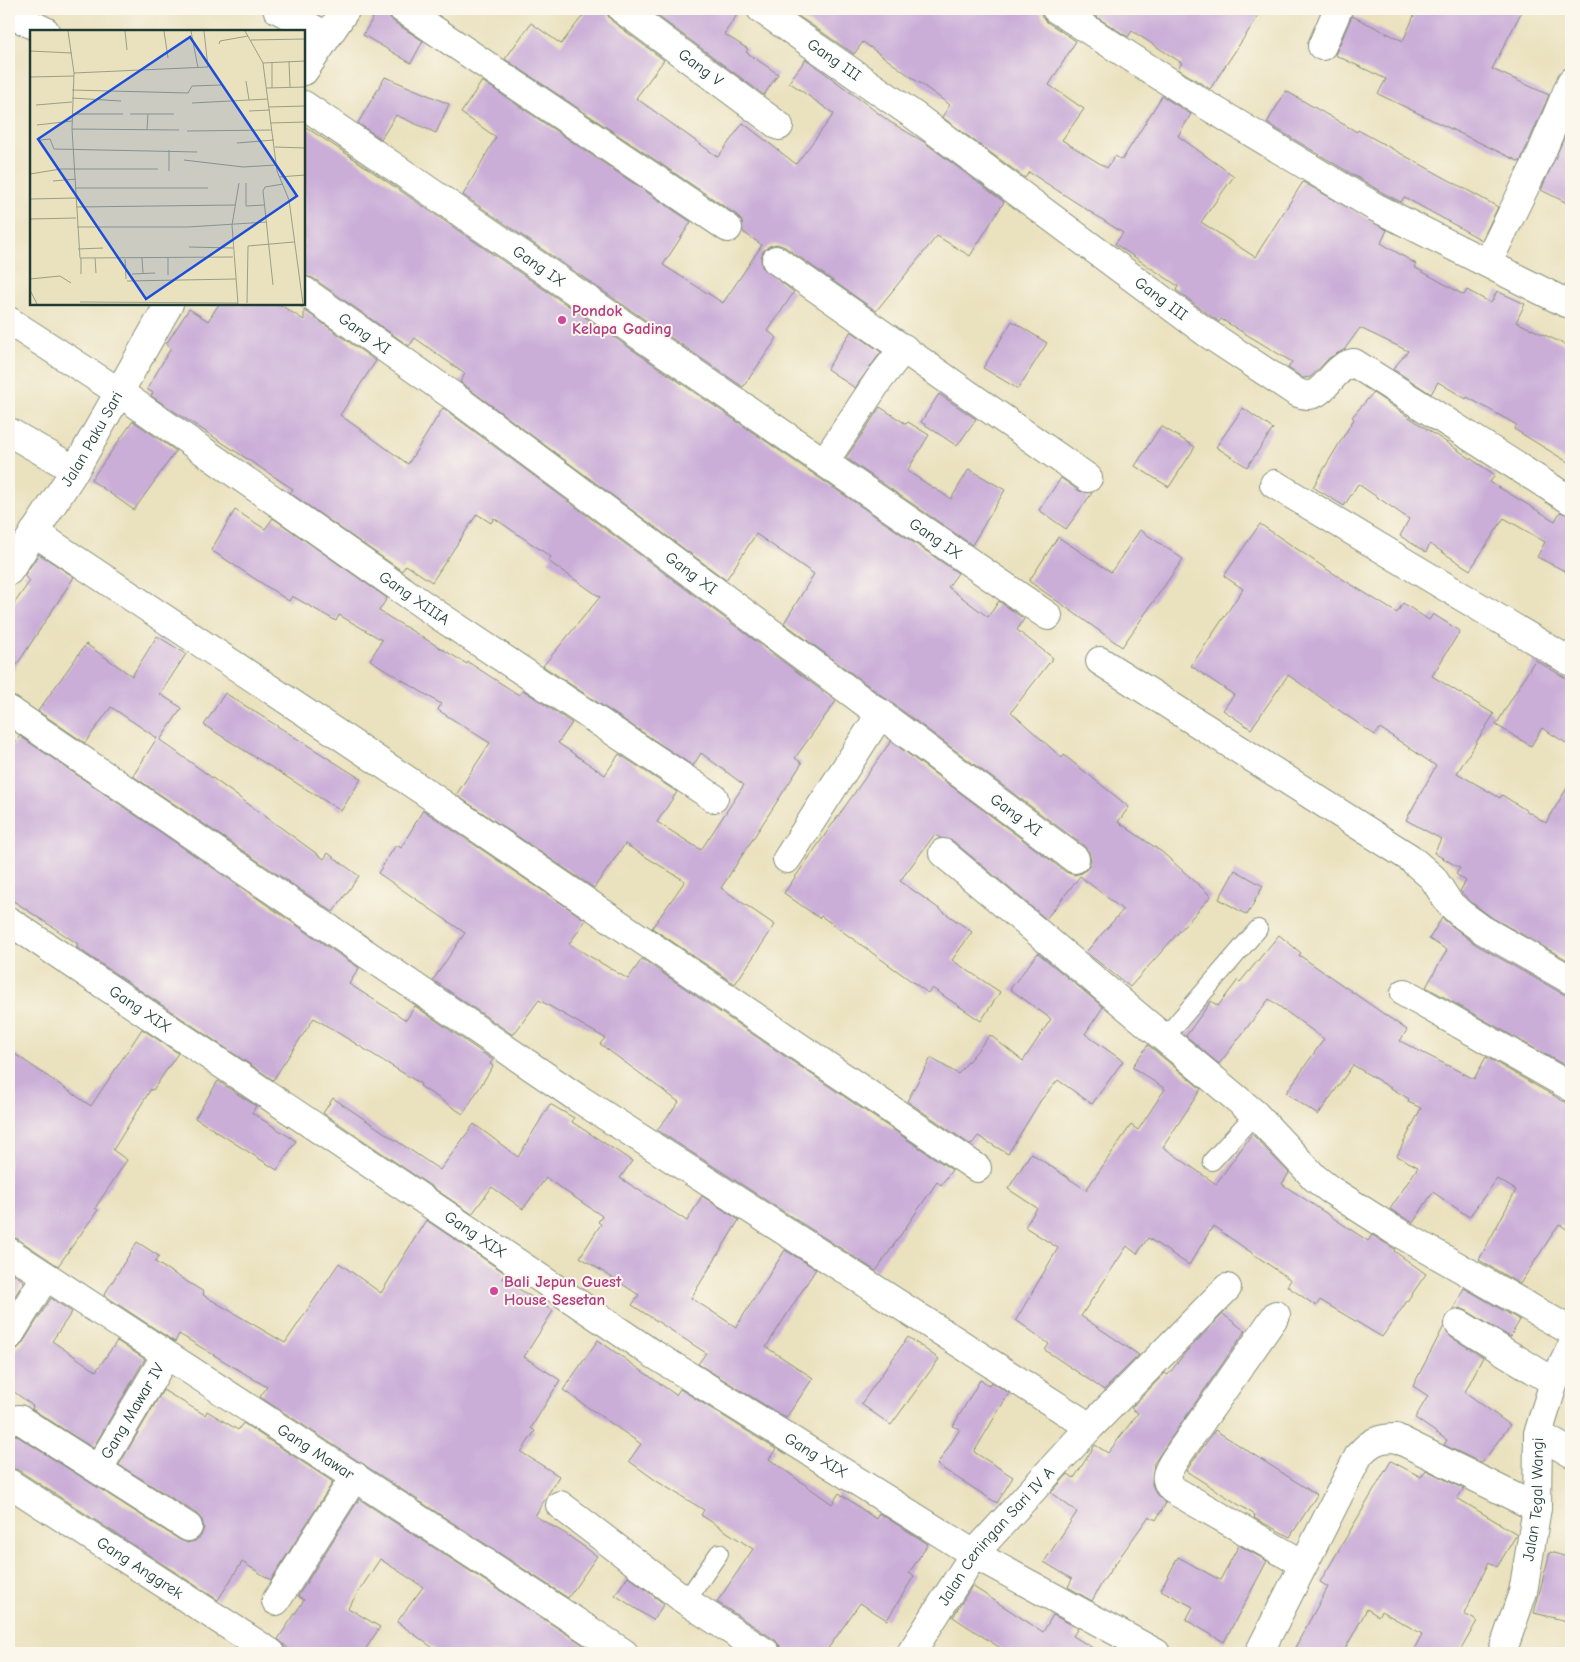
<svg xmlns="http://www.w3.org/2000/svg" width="1580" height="1662" viewBox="0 0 1580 1662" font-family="'Comic Neue',sans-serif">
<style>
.building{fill:#caaed8}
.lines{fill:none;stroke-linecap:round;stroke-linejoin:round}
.lane-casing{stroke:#848f79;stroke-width:20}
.street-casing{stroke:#848f79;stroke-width:30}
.lane{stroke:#fff;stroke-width:18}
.street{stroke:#fff;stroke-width:28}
.hotel-dot{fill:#d1479c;stroke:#fbf7ec;stroke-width:2}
.labels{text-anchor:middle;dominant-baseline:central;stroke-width:4;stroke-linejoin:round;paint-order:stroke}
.street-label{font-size:16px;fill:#1f3d34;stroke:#fbf7ec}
.hotel-label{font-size:16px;font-weight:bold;fill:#b23c85;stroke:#fbf7ec;text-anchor:start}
.inset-road{fill:none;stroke:#999f87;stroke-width:1}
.view{fill:#1d4ed8;fill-opacity:0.15;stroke:#1d4ed8;stroke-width:2.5}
.inset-edge{fill:none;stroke:#1f3d34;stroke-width:2.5}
</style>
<rect width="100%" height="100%" fill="#fbf7ec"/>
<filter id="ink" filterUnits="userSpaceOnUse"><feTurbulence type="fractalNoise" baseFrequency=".02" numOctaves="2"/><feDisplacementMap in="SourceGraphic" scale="10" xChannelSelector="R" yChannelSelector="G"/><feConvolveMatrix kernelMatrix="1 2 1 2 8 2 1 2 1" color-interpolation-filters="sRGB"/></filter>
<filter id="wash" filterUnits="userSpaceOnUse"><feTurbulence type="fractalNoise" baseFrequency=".0096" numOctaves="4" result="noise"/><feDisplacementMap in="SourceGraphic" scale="20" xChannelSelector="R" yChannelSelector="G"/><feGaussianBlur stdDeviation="1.12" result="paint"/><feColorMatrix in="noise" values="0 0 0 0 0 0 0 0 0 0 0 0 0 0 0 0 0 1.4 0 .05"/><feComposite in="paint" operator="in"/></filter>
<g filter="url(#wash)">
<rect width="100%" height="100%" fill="#eae1be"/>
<g id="blocks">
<g class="building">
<polygon points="378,9 388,9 389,16 394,22 423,41 411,63 363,35"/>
<polygon points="588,9 607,9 608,16 613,22 664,60 636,98 718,157 743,123 796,164 834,114 789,82 806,59 890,122 924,142 1004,202 970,256 937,236 876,311 785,247 777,244 769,246 763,251 761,258 762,267 794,292 768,331 777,338 743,387 463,195 496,137 461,113 482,81 691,222 663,265 723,303 762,245 743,232 742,222 737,215 505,59 531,23 561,44"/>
<polygon points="652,9 741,9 724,34 748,49 746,52 778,74 764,95 651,11"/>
<polygon points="788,9 1040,9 1042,17 1047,22 1076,41 1049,85 1084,109 1062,140 1107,168 1115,156 1122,160 1162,96 1191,114 1178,136 1234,176 1201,222 1255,257 1303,182 1387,230 1381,243 1416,264 1414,267 1464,295 1467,290 1491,303 1497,291 1525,304 1516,322 1571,347 1571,464 1514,429 1517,425 1467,397 1466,399 1438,382 1431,394 1393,369 1408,351 1360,328 1344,350 1329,358 1311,377 1303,378 1288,368 1292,362 1221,319 1219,322 1216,320 1176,290 1178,286 1115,244 1123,233 1029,172 1025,178 942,117 950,105 863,42 854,54"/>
<polygon points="1084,9 1263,9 1210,89 1178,69 1182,63 1132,31 1128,37"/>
<polygon points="1417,9 1523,9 1492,69 1549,95 1520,162 1378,94 1386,79 1335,55 1352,16 1403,41"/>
<polygon points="385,77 449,104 436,133 396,115 381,139 358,123"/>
<polygon points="1286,91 1357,132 1358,130 1498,207 1482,240 1404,197 1401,202 1383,193 1267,123"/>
<polygon points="1571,122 1571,205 1541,190"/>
<polygon points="304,126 341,150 958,573 948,587 988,617 999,601 1024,619 1017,630 1053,658 1011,712 1062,758 1064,755 1129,807 1118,822 1162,852 1211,896 1130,987 1086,952 1123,910 1080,876 1046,919 953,841 940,838 935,834 900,881 972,932 952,960 1000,992 981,1021 932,988 928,993 821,916 819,918 784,893 891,741 1066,872 1074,875 1082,873 1088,868 1091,860 1089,852 1084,846 784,623 814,574 756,534 726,580 460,382 465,374 415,338 409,346 313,278 304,276"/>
<polygon points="219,304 279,304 304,320 304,310 376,361 340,415 408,464 443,408 836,701 795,758 802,763 721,888 775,925 735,984 652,928 685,881 625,844 594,888 456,795 490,743 438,710 441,704 370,660 382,640 339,615 336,621 292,596 289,601 211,550 235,510 265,529 273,518 387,598 379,611 467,664 468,662 519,695 523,690 572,723 558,743 605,775 619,754 677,792 657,822 701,850 744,785 701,753 693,766 543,666 600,597 548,561 551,557 494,518 491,523 477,514 432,582 406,565 402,571 290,493 293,489 151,396 153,393 147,389 171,348 166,344 189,309 208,321"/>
<polygon points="1012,321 1047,343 1018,389 983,368"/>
<polygon points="851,331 881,352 855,388 827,369"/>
<polygon points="1373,393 1495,475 1490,482 1555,521 1560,512 1571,515 1571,574 1537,557 1545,542 1504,518 1470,570 1430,544 1426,552 1400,536 1409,519 1358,484 1344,506 1313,487 1354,419 1352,417"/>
<polygon points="939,394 976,419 957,446 921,422"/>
<polygon points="880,407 906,424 908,422 929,435 907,471 951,499 969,469 1005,490 972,545 846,458"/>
<polygon points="1243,408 1273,429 1247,467 1216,447"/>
<polygon points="133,421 176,451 134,510 91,480"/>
<polygon points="1161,426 1195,447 1169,487 1135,466"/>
<polygon points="1061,478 1079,491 1092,493 1066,529 1039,510"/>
<polygon points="1260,524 1328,570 1397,613 1403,603 1429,620 1433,614 1460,631 1432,676 1494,714 1457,773 1500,798 1502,795 1546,823 1571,781 1571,962 1491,917 1471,902 1460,891 1466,881 1456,874 1460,868 1434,853 1441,839 1406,820 1436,766 1380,728 1375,735 1288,675 1251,729 1223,710 1234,695 1191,666 1243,589 1224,576"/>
<polygon points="1140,530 1183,559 1122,647 1029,581 1058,537 1111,572"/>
<polygon points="39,554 74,577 9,677 9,611 30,581 24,576"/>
<polygon points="157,636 186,654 160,694 182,708 160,740 324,859 328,853 359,876 333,912 133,776 157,738 111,707 85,743 38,711 86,644 132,676"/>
<polygon points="1535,660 1571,681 1571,746 1542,728 1531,746 1496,725"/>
<polygon points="225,693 361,779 341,811 204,725"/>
<polygon points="20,736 359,968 349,984 406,1020 415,1006 493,1060 490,1064 493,1066 463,1114 420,1086 421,1084 314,1018 273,1080 76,947 78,944 9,898 9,751"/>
<polygon points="423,810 586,920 569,944 628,979 642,959 952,1170 941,1185 937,1182 876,1271 657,1130 679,1102 600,1044 605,1038 539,1000 513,1035 433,980 465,933 378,873 396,845 401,848"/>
<polygon points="1235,870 1263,886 1247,915 1219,899"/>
<polygon points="1442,918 1475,944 1563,994 1571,996 1571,1069 1426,987 1447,950 1429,939"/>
<polygon points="1279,935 1301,953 1299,955 1407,1030 1400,1041 1474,1079 1486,1057 1563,1101 1571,1103 1571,1232 1559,1224 1520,1284 1479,1260 1516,1190 1497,1179 1469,1217 1433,1192 1413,1223 1390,1209 1418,1167 1397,1156 1421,1108 1408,1102 1409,1099 1353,1065 1318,1115 1286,1093 1324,1039 1269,999 1219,1064 1186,1036 1211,1001 1218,1006 1238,980 1240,982"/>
<polygon points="1038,953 1103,1007 1085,1034 1123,1061 1092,1104 1058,1080 1041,1100 1008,1154 978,1136 971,1145 907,1101 931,1058 958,1074 990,1035 1023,1061 1051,1019 1010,989"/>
<polygon points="142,1029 178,1053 153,1090 151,1089 113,1150 127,1160 95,1208 98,1210 58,1266 18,1239 9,1237 9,1050 91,1106"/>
<polygon points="1148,1045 1201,1089 1163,1147 1216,1184 1252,1134 1289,1173 1282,1184 1368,1241 1372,1235 1395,1249 1394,1251 1426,1274 1382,1337 1320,1300 1316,1306 1287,1286 1291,1280 1213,1226 1189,1265 1148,1238 1137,1254 1127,1246 1081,1316 1139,1355 1104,1390 1045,1350 1049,1344 1016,1320 1058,1248 1025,1227 1037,1208 1008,1189 1031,1153 1086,1190 1131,1125 1138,1130 1165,1089 1132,1067"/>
<polygon points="218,1081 256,1106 252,1113 296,1141 277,1170 195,1118"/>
<polygon points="333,1098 440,1170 474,1124 518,1157 550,1104 574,1118 572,1122 632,1161 620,1178 687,1221 702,1196 739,1220 691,1298 736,1327 785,1250 816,1269 766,1347 813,1378 786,1418 698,1364 706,1353 632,1305 639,1295 580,1257 601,1224 598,1222 602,1216 546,1178 523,1209 492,1187 472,1214 323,1113"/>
<polygon points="426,1220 505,1273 502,1278 553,1311 524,1357 560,1380 531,1428 535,1431 521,1452 559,1476 535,1516 566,1534 597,1556 568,1598 260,1397 267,1387 179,1334 175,1342 104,1295 137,1242 159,1256 155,1262 204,1292 203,1295 285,1343 339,1263 381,1293"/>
<polygon points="11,1272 24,1281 9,1306 9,1275"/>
<polygon points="1464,1288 1520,1320 1510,1337 1467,1311 1460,1308 1453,1310"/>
<polygon points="51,1298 72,1312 52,1341 96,1371 117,1341 145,1359 93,1448 32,1409 33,1406 9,1388 9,1352 17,1349 22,1344"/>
<polygon points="1223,1314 1245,1331 1154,1463 1152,1484 1156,1494 1166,1503 1156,1520 1149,1516 1103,1581 1092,1601 1068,1587 1072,1579 1044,1562 1077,1512 1051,1493 1068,1474 1074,1478 1095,1445 1108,1453 1138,1413 1131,1408 1165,1373 1168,1375 1184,1354"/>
<polygon points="1444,1326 1451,1337 1483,1357 1465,1392 1510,1425 1482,1463 1444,1445 1447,1440 1415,1418 1428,1396 1413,1386"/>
<polygon points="908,1337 939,1359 891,1425 861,1404"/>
<polygon points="598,1340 676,1395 680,1389 776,1449 769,1459 832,1504 839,1493 876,1519 879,1513 928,1544 909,1573 914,1576 887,1620 860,1603 825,1653 782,1653 780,1646 775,1640 717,1602 753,1549 701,1515 704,1510 658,1482 629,1461 641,1444 563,1390"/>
<polygon points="980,1380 989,1385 991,1382 1009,1393 974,1452 1013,1477 997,1503 937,1465 960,1429 953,1426"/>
<polygon points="163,1390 205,1415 207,1411 238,1430 243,1423 333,1482 271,1580 242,1562 218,1600 18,1470 9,1468 9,1441 14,1434 180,1540 187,1543 195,1541 201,1536 204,1528 202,1520 197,1514 119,1465"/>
<polygon points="1215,1430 1317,1495 1290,1537 1254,1518 1255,1515 1186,1471"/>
<polygon points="1391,1461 1421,1477 1426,1470 1464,1489 1457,1498 1517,1534 1497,1567 1489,1562 1464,1614 1477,1621 1459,1653 1412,1653 1422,1634 1381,1611 1378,1616 1367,1609 1343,1653 1292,1653 1328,1587 1320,1582"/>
<polygon points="359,1499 596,1653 440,1653 397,1622 423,1587 380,1559 348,1608 380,1627 363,1653 293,1653 278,1639 304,1600 298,1596"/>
<polygon points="1239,1545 1267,1561 1224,1642 1186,1620 1193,1607 1161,1590 1178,1557 1220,1580"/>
<polygon points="1550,1552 1571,1558 1571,1622 1534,1613"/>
<polygon points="628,1576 664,1604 653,1620 615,1595"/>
<polygon points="972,1586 1043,1632 1053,1615 1078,1628 1073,1636 1101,1653 1008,1653 953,1617"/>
</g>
</g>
</g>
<g filter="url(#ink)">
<use href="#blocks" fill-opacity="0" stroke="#848f79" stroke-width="1"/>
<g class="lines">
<defs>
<g id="lane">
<polyline points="1165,1037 1258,929"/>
<polyline points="1212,1161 1255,1114"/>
<polyline points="686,1601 719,1553"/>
</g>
<g id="street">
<polyline points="277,9 327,36"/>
<polyline points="403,9 728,228"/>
<path id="s1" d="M622 9 779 126"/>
<path id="s2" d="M761 9 915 116 1207 333 1296 392C1325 406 1329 366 1354 363L1570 500"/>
<polyline points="1056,9 1196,99 1375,207 1566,303 1571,303"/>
<polyline points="13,15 45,31"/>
<polyline points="1322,46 1338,9"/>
<polyline points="304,71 346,9"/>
<path id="s3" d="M304 105 1048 616"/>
<polyline points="776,260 1088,478"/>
<polyline points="1488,262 1540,156 1571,82"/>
<path id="s4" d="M304 291 453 396 1075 859"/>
<path id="s5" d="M9 321 119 392 438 615 714 798"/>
<polyline points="9,432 75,470"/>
<polyline points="825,461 878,381 904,348"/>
<polyline points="1274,484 1571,662"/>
<polyline points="34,532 422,790 977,1168"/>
<path id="s6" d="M9 571 75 470 169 304"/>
<polyline points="1100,661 1410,858 1433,878 1449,903 1461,914 1483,930 1571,980"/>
<polyline points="9,710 576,1097 1090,1427"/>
<polyline points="943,853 1255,1114 1315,1178 1329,1189 1392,1229 1571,1331"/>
<polyline points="787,859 881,713"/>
<path id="s7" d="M9 921 647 1350 974 1554 1156 1653"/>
<polyline points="1405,993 1571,1087"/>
<path id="s8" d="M9 1252 624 1653"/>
<path d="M1276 1315 1175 1459C1168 1471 1162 1477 1172 1489L1303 1564"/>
<polyline points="1459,1324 1554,1382"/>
<polyline points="9,1336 45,1277"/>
<polyline points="19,1419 188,1527"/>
<polyline points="1538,1434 1571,1453"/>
<path id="s9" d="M99 1468 166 1355"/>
<path id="s10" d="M9 1483 271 1653"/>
<polyline points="560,1505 686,1601 766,1653"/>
<polyline points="276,1601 355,1476"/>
<path id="s11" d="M911 1653 974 1554 1090 1427 1227 1288"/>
<path d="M1259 1653 1359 1455C1370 1442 1379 1438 1396 1438L1537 1508"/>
<path id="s12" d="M1502 1653 1523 1592 1537 1508 1538 1434 1554 1382 1571 1348"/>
</g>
</defs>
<use href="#lane" class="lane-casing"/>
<use href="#street" class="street-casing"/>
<use href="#lane" class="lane"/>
<use href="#street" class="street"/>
</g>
</g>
<g class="hotel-dot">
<circle cx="562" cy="320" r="5"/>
<circle cx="494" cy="1291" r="5"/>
</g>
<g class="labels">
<g class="street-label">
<text stroke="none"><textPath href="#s2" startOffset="89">Gang III</textPath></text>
<text stroke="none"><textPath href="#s1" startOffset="98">Gang V</textPath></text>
<text stroke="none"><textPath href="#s3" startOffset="285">Gang IX</textPath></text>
<text stroke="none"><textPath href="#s2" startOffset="494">Gang III</textPath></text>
<text stroke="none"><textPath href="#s4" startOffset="74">Gang XI</textPath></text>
<text stroke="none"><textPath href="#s6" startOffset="156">Jalan Paku Sari</textPath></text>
<text stroke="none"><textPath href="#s3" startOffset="766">Gang IX</textPath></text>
<text stroke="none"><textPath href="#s4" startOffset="479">Gang XI</textPath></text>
<text stroke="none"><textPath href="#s5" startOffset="491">Gang XIIIA</textPath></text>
<text stroke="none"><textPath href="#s4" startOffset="884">Gang XI</textPath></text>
<text stroke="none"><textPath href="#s7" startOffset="158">Gang XIX</textPath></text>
<text stroke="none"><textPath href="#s7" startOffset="562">Gang XIX</textPath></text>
<text stroke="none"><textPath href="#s9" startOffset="66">Gang Mawar IV</textPath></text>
<text stroke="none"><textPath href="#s8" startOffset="366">Gang Mawar</textPath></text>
<text stroke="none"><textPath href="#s7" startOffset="968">Gang XIX</textPath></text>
<text stroke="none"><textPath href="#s12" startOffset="158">Jalan Tegal Wangi</textPath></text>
<text stroke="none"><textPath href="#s11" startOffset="145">Jalan Ceningan Sari IV A</textPath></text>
<text stroke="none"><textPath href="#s10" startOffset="156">Gang Anggrek</textPath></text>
</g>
<g class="hotel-label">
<text x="572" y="311">Pondok<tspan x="572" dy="18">Kelapa Gading</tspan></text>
<text x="504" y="1282">Bali Jepun Guest<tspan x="504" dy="18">House Sesetan</tspan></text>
</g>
</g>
<g transform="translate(30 30)">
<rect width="275" height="275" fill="#eae1be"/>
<path class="inset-road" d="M38 1 44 43 42 99 50 228 203 227M95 1 97 20M134 1 138 28M161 1 168 38M215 1 233 33 247 141 259 170 273 274M221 10 275 9M189 14 190 11 218 6M0 21 42 23M259 31 260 57M242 32V58M233 33 275 31M44 43 178 37 174 1M1 47 44 46M216 51 219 70M237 58 275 57M42 60 158 63 162 56 191 55M42 68 91 71M162 73 238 69M6 75 42 72M239 77 275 76M219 81 240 80M42 84H93M100 84H144M241 93 275 92M7 95 42 91M42 99 149 100M117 100 118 84M157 101 242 100M10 110 20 109 24 119 167 122M207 113 244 110M245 117 275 118M139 120V141M154 130 213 137 246 135M0 144 31 139H128M249 147 275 145M23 151 46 149M216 153V176L235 175M46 158H178M0 169 46 168M46 177 205 175M0 189 46 188M47 197H158L237 192M159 217 203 218M48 219 73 218M65 228 66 243M112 228 113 244M138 228V245M95 229 96 249M51 244V228M102 244 125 243M0 249 30 246 41 253M97 251 206 249M243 255 233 161 235 157 253 154M0 260 7 274M50 272 208 273M217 273 218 216 264 212M208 274 202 195 209 153"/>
<path class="view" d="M160 7 267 166 116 269 8 109Z"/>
<rect width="275" height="275" class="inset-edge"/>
</g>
<rect width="1580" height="1662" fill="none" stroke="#fbf7ec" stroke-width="30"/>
</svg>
